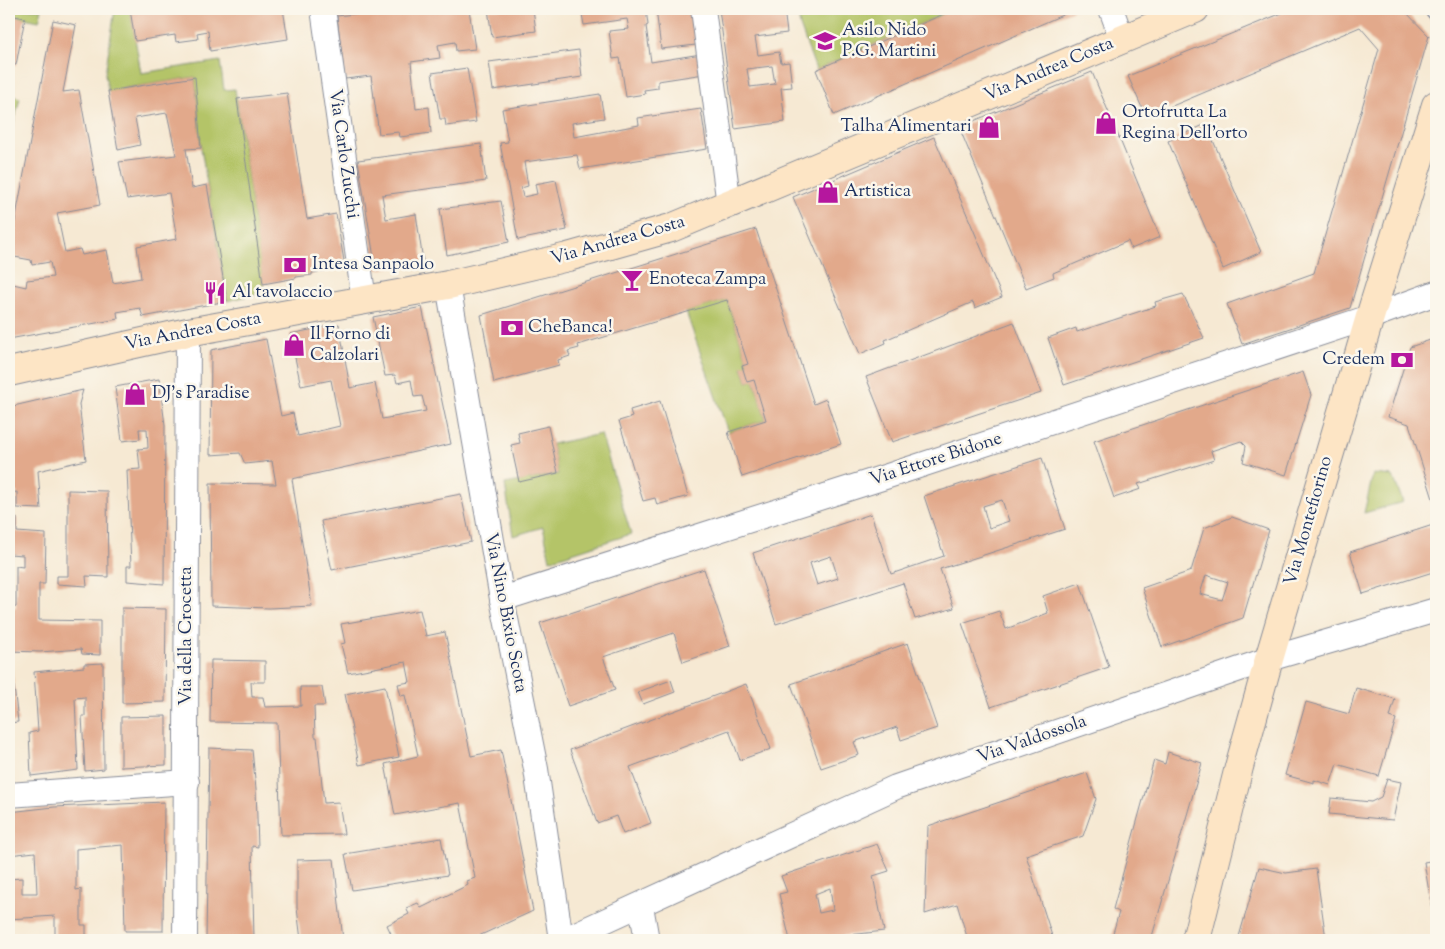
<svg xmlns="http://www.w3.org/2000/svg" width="1445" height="949" viewBox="0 0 1445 949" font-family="'Sorts Mill Goudy',serif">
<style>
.green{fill:#b4c467;stroke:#687a62}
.building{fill:#e2a98b;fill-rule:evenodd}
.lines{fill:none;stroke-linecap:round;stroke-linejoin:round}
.service-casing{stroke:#888c98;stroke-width:14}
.minor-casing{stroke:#888c98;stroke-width:26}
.secondary-casing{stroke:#888c98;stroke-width:30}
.service{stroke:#fff;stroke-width:11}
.minor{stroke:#fff;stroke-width:24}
.secondary{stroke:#fde5c5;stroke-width:28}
.labels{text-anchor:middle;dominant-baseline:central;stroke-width:5;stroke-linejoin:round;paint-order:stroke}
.poi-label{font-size:18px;fill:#1b2f5e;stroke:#fbf7ec;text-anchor:start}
.street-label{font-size:18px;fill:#1b2f5e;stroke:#fbf7ec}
</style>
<rect width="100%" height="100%" fill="#fbf7ec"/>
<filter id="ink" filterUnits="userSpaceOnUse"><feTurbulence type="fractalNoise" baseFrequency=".02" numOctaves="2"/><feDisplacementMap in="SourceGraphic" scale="10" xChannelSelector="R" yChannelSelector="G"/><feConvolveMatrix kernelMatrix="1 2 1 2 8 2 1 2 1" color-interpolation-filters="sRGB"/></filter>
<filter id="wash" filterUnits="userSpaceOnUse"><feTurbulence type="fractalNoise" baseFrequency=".0096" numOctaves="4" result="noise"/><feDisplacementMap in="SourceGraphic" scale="20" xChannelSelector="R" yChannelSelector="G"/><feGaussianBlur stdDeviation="1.12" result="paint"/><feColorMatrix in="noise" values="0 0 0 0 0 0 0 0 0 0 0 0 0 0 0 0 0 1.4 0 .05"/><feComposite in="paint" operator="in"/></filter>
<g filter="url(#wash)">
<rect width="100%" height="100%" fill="#f6e9d3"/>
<g class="green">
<polygon points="9,9 42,9 39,21 9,15"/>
<polygon points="115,9 130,9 141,73 220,61 224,90 235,89 265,292 227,301 201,148 195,77 108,91 105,74"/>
<polygon points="797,9 955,9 816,70 800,26"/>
<polygon points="9,95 20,98 10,139 9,138"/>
<polygon points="727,300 748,364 742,367 747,382 754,380 766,420 728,432 686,312"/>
<polygon points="601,434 631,534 550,560 543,527 513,536 505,484 558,474 552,444"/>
<polygon points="1373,474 1393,476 1403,502 1364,513"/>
</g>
<g id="blocks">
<g class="building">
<polygon points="130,9 283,9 288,39 210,51 208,31 197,33 198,39 176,42 175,35 135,41"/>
<polygon points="396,9 469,9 475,49 456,51 455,42 438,45 440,58 411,62 416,109 429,107 431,133 400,137 399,132 379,134 371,76 345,79 337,16"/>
<polygon points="488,9 533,9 536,31 492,37"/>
<polygon points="581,9 646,9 648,25 646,26 651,62 701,54 704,74 658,81 658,88 644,90 645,94 626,97 620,58 613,59 609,31 629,29 627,19 584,25"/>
<polygon points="656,9 692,9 696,45 661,49"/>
<path d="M719 9H784L787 33 755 37 758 55 779 52 781 63 789 62 792 87 781 88 785 122 735 129ZM772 66 775 84 750 87 747 69Z"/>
<polygon points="955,9 1076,9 834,115 816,70"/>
<polygon points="1292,9 1403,9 1429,36 1350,308 1242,344 1227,304 1314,273 1379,49 1360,27 1146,117 1128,76"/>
<polygon points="9,15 25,18 16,65 9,64"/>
<polygon points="53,20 76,25 63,92 79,90 100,205 57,213 65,252 80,249 82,255 107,250 113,283 141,278 137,246 177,239 169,193 127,199 119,162 176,155 167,113 135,118 140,145 118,150 108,91 195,77 201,148 186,149 192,188 207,185 227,301 143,317 140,308 117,312 118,319 9,339 9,283 26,287 27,280 53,277 50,262 32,265 31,260 9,256 9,253"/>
<polygon points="579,50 582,77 493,90 489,62"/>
<polygon points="467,68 476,122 446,126 445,119 440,119 432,73"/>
<polygon points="1092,72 1160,237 1131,249 1128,241 1053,273 1054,277 1026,288 959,127"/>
<polygon points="287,93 307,219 336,214 345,267 312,273 312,275 296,277 296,278 263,284 237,99"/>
<polygon points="600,94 604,118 572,123 574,137 639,125 638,118 701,109 707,149 580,169 577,155 524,162 528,186 521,188 523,197 537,194 535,184 556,180 567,230 518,240 500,143 508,142 502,109"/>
<polygon points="1206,124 1261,252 1223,269 1168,141"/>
<polygon points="934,137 1002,297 975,308 973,302 885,340 886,343 860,354 793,197"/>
<polygon points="481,144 486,181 382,195 386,219 416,214 423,261 376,270 358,160"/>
<polygon points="501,201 509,242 447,255 440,209"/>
<polygon points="756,229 814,404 826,399 841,444 742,477 728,432 766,420 754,380 747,382 742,366 748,364 727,300 578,345 579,348 568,351 570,356 558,360 559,365 494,383 481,315"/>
<polygon points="1183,294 1204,338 1064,385 1048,338 1076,328 1077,332 1156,306 1155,302"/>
<polygon points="422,307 451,444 292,479 312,606 269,608 211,606 210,483 276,484 272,461 245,464 240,453 210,455 211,350 266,339 281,416 293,413 298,436 340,426 331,380 301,386 290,334 339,324 350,388 375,383 382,419 426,411 422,396 414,397 411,380 397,383 395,375 385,376 373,317"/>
<polygon points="1014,322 1041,393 892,442 866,377"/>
<polygon points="1436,338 1436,508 1409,424 1388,417 1410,347"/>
<polygon points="1303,372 1311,395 1286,475 1243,462 1246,446 1241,441 1211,451 1214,460 1138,484 1141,489 1114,498 1094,441"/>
<polygon points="159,379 165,425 164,584 127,581 127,566 131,566 127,470 140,469 138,449 148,448 147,429 139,429 140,439 122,441 115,387"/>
<polygon points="83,390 79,404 86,460 38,471 41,509 17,508 17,492 9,493 9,407"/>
<polygon points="660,401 688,496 657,505 655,498 643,501 619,421 632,417 630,410"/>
<polygon points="548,426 558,473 519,482 511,445 520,443 518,433"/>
<path d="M1042 458 1065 529 940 569 954 608 915 619 903 583 776 624 753 553 871 514 891 574 944 556 924 496ZM1002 500 1009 521 989 528 983 506ZM831 556 838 578 817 585 810 563Z"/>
<polygon points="68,490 107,491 108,577 86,576 87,586 57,584 57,576 68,576"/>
<polygon points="461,494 471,542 332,570 321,521"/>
<path d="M1232 517 1269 530 1243 618 1162 647 1142 588 1191 571 1204 528ZM1206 575 1228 582 1222 600 1200 594Z"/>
<polygon points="9,518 17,518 17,532 46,534 45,584 39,584 39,620 100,621 100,655 82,654 81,649 40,652 9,651 9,609 16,607 16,566 23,567 23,555 9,554"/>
<polygon points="1436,524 1436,571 1363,594 1350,552"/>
<polygon points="704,569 730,646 683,662 674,633 603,657 615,690 568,706 540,623"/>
<polygon points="1080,583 1109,667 991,707 962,623 999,611 1006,629 1048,613 1043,596"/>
<polygon points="122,608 166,609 165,702 122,703"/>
<polygon points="420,610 426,636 445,632 471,756 501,750 533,911 470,940 394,940 387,925 409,914 406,908 418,903 421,908 468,885 467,881 475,878 460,803 395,815 385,764 418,756 405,695 401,696 398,684 410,682 406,662 348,673 341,644 345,643 341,624"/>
<polygon points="908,643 937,728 901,740 897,727 854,742 859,755 821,768 791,684"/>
<polygon points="211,660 265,661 265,682 251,682 252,697 263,697 265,707 301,706 300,687 322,687 325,706 314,706 315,737 317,737 324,803 339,802 344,834 281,835 277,723 210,722"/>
<polygon points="103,663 104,769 85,771 82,716 85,716 85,697 75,698 78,770 31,776 29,733 38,731 34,672 84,667 84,664"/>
<polygon points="9,668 12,668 18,722 9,723"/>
<polygon points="671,680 675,692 643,704 638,692"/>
<polygon points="746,684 771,749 740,760 729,730 630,767 651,823 623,834 616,816 597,823 570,750"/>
<polygon points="385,686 399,757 359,765 345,694"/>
<polygon points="1356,688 1395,699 1390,717 1396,719 1379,776 1337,764 1330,785 1314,780 1314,783 1285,775 1306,702 1349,714"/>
<polygon points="166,716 166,765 121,767 121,717"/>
<polygon points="209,748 252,750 256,789 258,847 252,846 254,940 206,940"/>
<polygon points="1168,752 1202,763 1151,940 1111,940 1119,912 1113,909 1154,760 1165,764"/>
<polygon points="1087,773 1096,799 1083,836 1026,855 1052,936 1034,940 968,940 957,904 925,914 928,826"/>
<polygon points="1387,779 1401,782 1393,820 1329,814 1331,798 1371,802 1381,797"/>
<polygon points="164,802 163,931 125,931 123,845 76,849 76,890 81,889 81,925 86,925 86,940 55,940 55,916 9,919 9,879 22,878 22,893 37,893 35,852 9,855 9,812 54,807"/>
<polygon points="441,838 448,875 352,890 345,854"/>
<path d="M877 844 889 871 873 876 884 931 807 940H790L779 894 787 892 781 876ZM830 888 833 910 819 913 815 894Z"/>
<polygon points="334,859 343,940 301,940 297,908 297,860"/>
<polygon points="1436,860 1436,909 1432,910 1424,862"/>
<polygon points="1259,867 1286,873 1316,869 1326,939 1238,940"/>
</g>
</g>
</g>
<g filter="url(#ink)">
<use href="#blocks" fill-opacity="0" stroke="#888c98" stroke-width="1"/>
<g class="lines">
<defs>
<polyline id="service" points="1430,9 1436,16"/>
<g id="minor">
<polyline points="323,9 364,300"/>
<polyline points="703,9 729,205"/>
<polyline points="1111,9 1122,39"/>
<polyline points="448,285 502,599 536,769 561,940"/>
<polyline points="502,599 888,476 1370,317 1436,293"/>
<polyline points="9,795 187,782"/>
<polyline points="641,906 647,940"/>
<polyline points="185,940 188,332"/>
<polyline points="563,940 896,787 1269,659 1436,610"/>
</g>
<g id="secondary">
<polyline points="9,372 188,332 448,285 568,257 671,228 1195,9"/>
<polyline points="1196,940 1239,767 1269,659 1370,317 1436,105"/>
</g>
</defs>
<use href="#service" class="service-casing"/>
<use href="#minor" class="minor-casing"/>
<use href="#secondary" class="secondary-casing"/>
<use href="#service" class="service"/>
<use href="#minor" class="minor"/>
<use href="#secondary" class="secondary"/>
</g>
</g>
<defs>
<symbol id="school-bare" viewBox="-9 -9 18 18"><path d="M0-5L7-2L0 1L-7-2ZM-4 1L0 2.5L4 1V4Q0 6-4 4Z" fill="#b5179e" stroke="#fbf7ec" stroke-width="2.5" paint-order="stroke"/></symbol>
<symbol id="shop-bare" viewBox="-9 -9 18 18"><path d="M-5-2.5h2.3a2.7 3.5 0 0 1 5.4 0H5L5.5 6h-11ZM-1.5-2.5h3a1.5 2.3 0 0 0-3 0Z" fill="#b5179e" stroke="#fbf7ec" stroke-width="2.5" paint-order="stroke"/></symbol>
<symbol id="bank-bare" viewBox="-9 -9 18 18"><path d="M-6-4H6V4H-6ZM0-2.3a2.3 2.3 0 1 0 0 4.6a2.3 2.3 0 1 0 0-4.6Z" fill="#b5179e" stroke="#fbf7ec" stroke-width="2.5" paint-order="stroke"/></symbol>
<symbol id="bar-bare" viewBox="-9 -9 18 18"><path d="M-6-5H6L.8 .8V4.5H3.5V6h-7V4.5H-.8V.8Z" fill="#b5179e" stroke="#fbf7ec" stroke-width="2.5" paint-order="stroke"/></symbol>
<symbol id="restaurant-bare" viewBox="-9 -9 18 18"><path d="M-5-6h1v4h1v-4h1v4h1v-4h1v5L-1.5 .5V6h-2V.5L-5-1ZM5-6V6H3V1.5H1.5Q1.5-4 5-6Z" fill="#b5179e" stroke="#fbf7ec" stroke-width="2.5" paint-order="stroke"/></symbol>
</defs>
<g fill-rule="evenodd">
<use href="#school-bare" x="809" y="25" width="32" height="32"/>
<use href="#shop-bare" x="1090" y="107" width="32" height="32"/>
<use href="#shop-bare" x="973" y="111" width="32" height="32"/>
<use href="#shop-bare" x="812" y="176" width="32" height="32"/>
<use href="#bank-bare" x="279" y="249" width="32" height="32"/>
<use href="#bar-bare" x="616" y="264" width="32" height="32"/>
<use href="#restaurant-bare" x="199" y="277" width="32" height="32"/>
<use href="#bank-bare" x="496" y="312" width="32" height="32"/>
<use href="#shop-bare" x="278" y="329" width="32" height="32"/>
<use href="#bank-bare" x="1386" y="344" width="32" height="32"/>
<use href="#shop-bare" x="119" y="378" width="32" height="32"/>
</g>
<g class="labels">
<g class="poi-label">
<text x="842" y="31">Asilo Nido<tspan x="842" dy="21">P.G. Martini</tspan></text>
<text x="1122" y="113">Ortofrutta La<tspan x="1122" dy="21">Regina Dell'orto</tspan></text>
<text x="972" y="127" text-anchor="end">Talha Alimentari</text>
<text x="844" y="192">Artistica</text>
<text x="312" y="265">Intesa Sanpaolo</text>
<text x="649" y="280">Enoteca Zampa</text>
<text x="232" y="293">Al tavolaccio</text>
<text x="528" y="328">CheBanca!</text>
<text x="310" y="335">Il Forno di<tspan x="310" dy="21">Calzolari</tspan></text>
<text x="1385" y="360" text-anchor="end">Credem</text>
<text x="152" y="394">DJ's Paradise</text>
</g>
<g class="street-label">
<text transform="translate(1049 70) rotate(-23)">Via Andrea Costa</text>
<text transform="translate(343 154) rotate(82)">Via Carlo Zucchi</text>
<text transform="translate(618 241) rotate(-16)">Via Andrea Costa</text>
<text transform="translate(193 332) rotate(-11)">Via Andrea Costa</text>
<text transform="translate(936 460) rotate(-18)">Via Ettore Bidone</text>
<text transform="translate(1309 521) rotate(-74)">Via Montefiorino</text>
<text transform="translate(505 613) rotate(79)">Via Nino Bixio Scota</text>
<text transform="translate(187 636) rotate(-90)">Via della Crocetta</text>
<text transform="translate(1032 740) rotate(-19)">Via Valdossola</text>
</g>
</g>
<rect width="1445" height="949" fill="none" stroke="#fbf7ec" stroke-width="30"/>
</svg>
